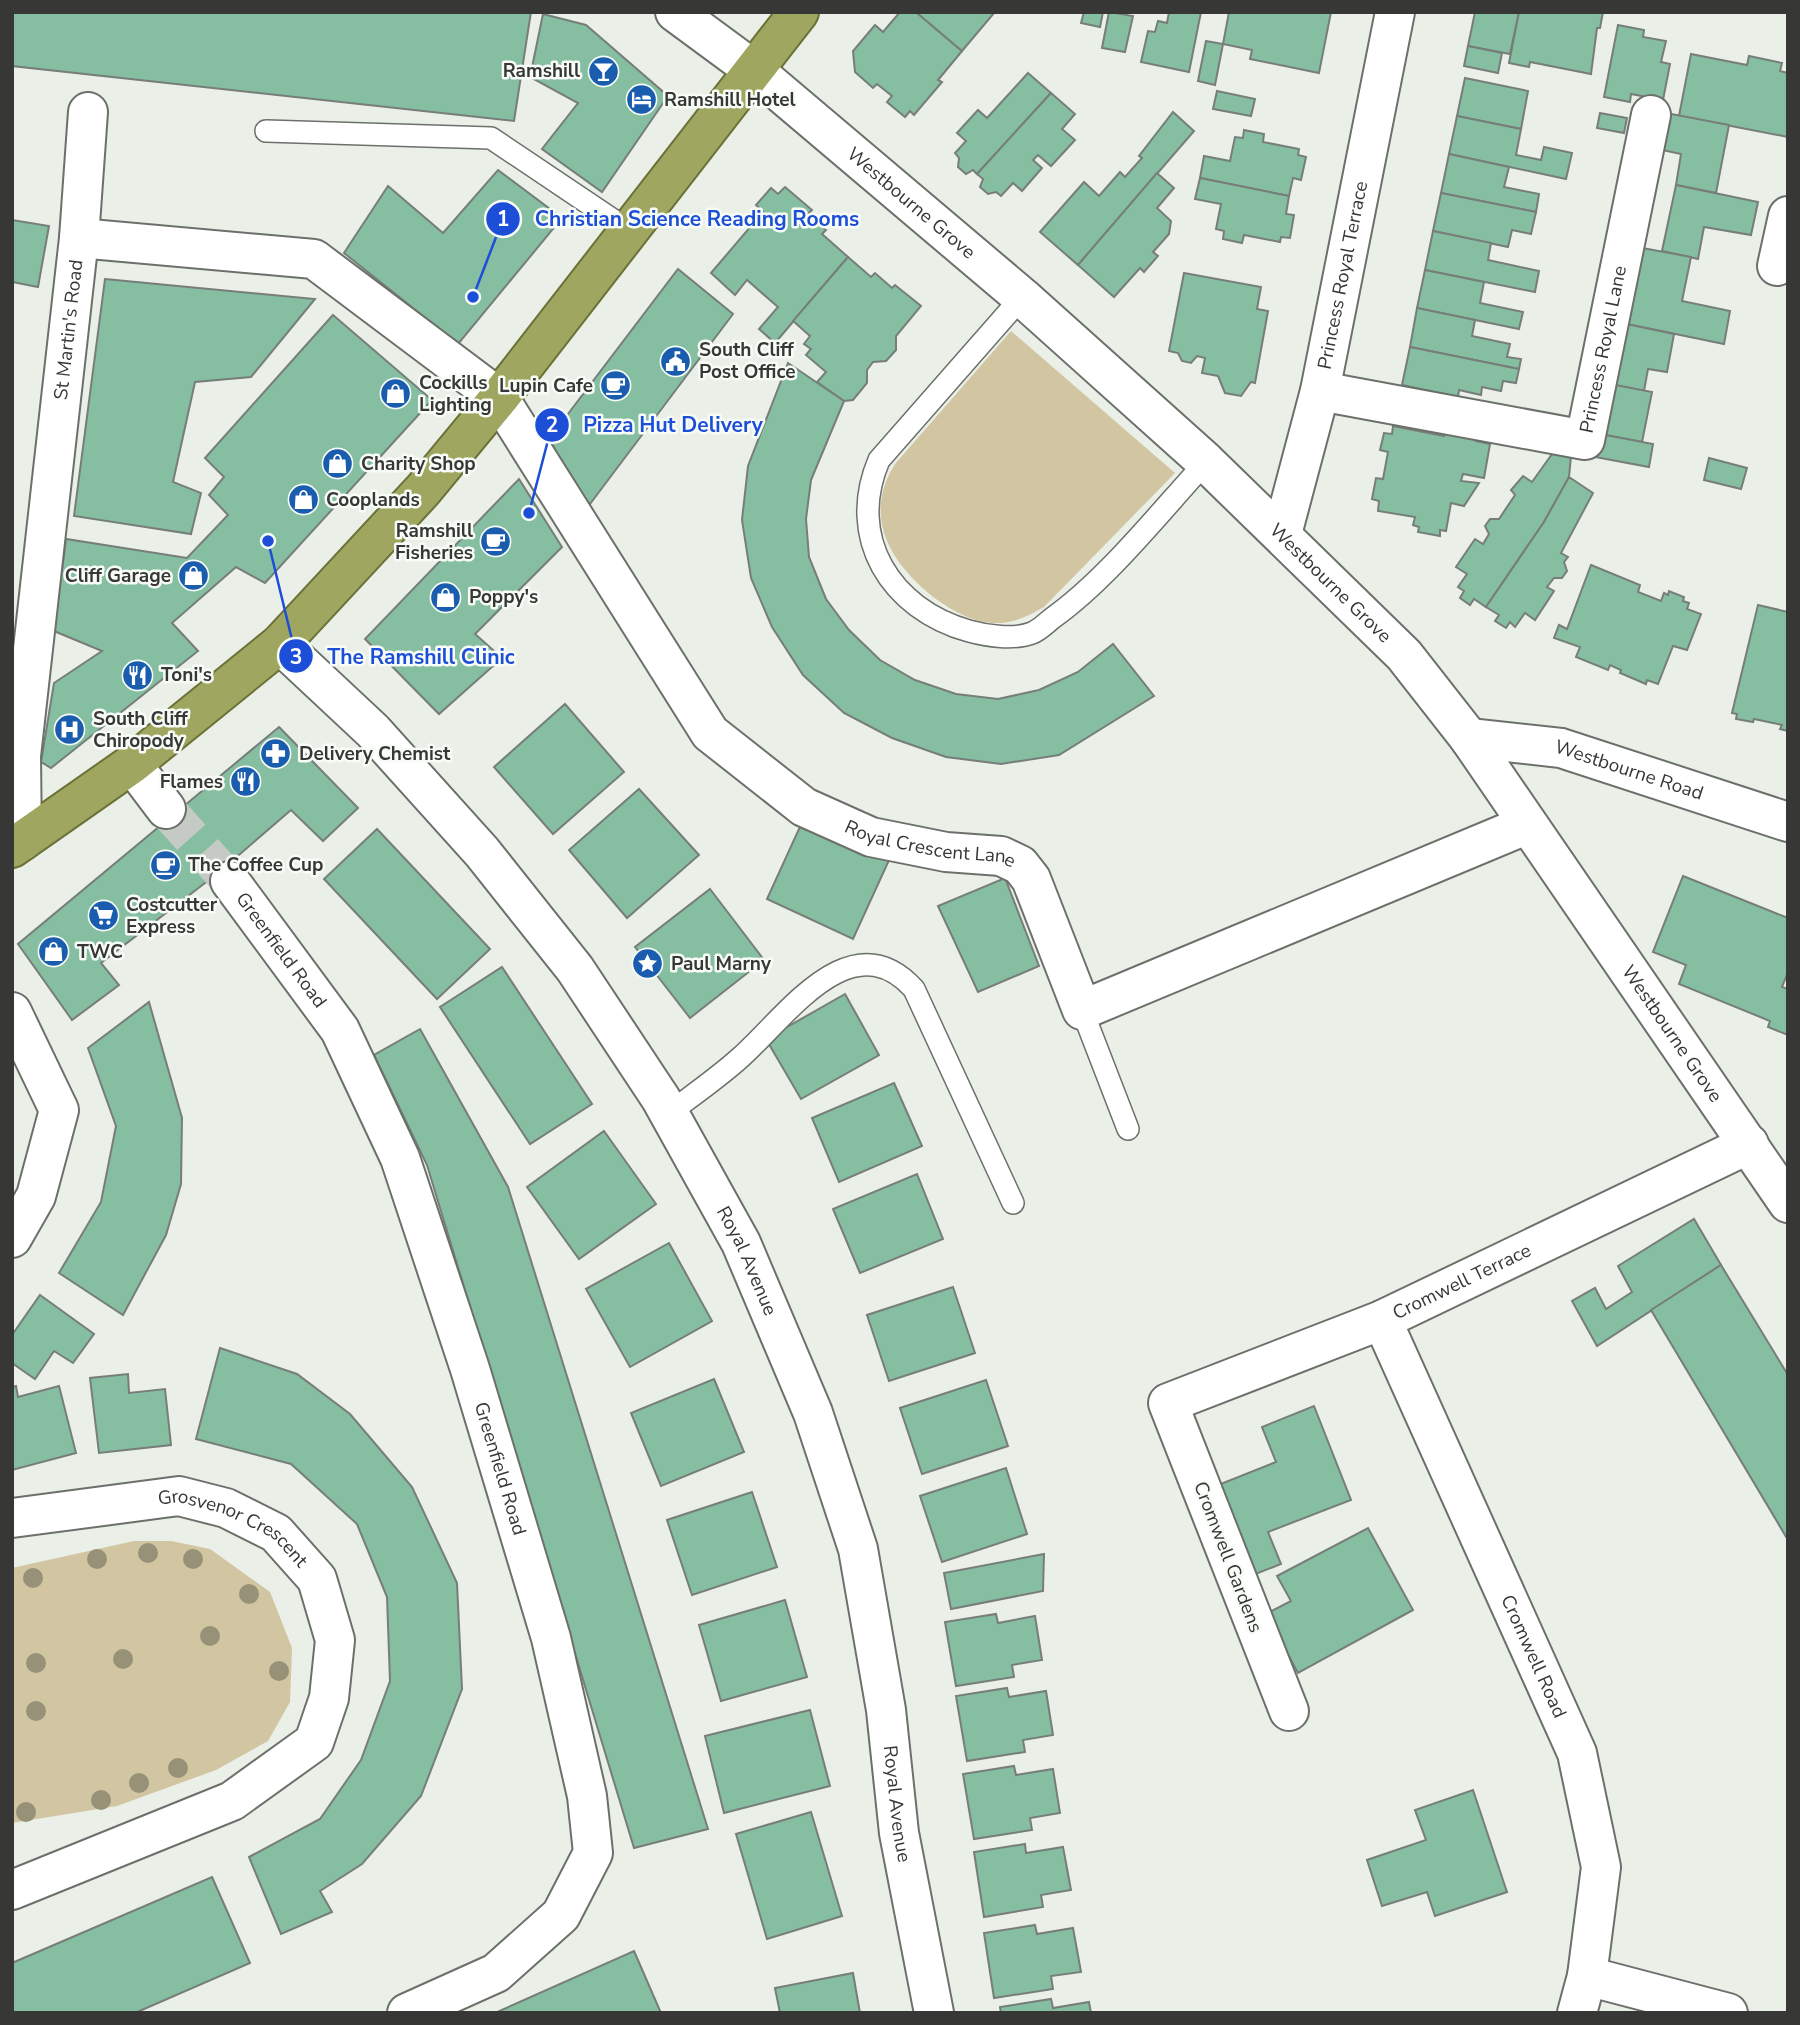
<svg xmlns="http://www.w3.org/2000/svg" width="1800" height="2025" viewBox="0 0 1800 2025" font-family="'Nunito Sans',sans-serif">
<style>
.green{fill:#d2c5a1}
.building{fill:#85bea1;stroke:#777e7a;stroke-width:2}
.lines{fill:none;stroke-linecap:round;stroke-linejoin:round}
.minor-tunnel{stroke:#c6cac4;stroke-width:38;stroke-dasharray:38 19;stroke-linecap:butt}
.service-casing{stroke:#6c706b;stroke-width:24}
.minor-casing{stroke:#6c706b;stroke-width:42}
.trunk-casing{stroke:#6b7137;stroke-width:42}
.service{stroke:#fff;stroke-width:21}
.minor{stroke:#fff;stroke-width:38}
.trunk{stroke:#9fa65f;stroke-width:38}
.tree{fill:#969177}
.labels{text-anchor:middle;dominant-baseline:central;stroke-width:5;stroke-linejoin:round;paint-order:stroke}
.poi-label{font-size:19px;font-weight:bold;fill:#373836;stroke:#f7fcf6;text-anchor:start}
.street-label{font-size:19px;fill:#373836;stroke:#f7fcf6}
.leader{fill:none;stroke:#1d4ed8;stroke-width:2.5}
.callout-dot{fill:#1d4ed8;stroke:#f7fcf6;stroke-width:2.5}
.mark-label{font-size:21px;text-anchor:middle;font-weight:bold;fill:#fff}
.callout-label{font-size:21px;text-anchor:middle;font-weight:bold;fill:#1d4ed8;stroke:#f7fcf6;stroke-width:5;stroke-linejoin:round;paint-order:stroke}
</style>
<rect width="100%" height="100%" fill="#eaefe8"/>
<g class="green">
<path d="M1011 331 1175 473 1044 607C1028 616 1013 624 993 623 968 621 945 607 926 591 887 557 864 513 895 464Z"/>
<polygon points="134,1541 171,1541 210,1549 270,1592 292,1648 290,1702 268,1741 216,1770 117,1806 12,1823 12,1568"/>
</g>
<g class="building">
<polygon points="12,12 531,12 514,121 12,66"/>
<polygon points="900,12 916,12 962,51 938,80 942,82 914,115 910,111 905,117 887,102 892,96 877,84 873,88 855,72 853,51 875,25 883,32"/>
<polygon points="916,12 993,12 994,13 962,51"/>
<polygon points="1084,12 1103,12 1100,27 1081,23"/>
<polygon points="1109,12 1133,16 1125,52 1102,48"/>
<polygon points="1169,12 1201,12 1189,72 1141,62 1148,31 1155,32 1158,21 1167,23"/>
<polygon points="1229,12 1331,12 1319,73 1250,59 1252,50 1223,44"/>
<polygon points="1475,12 1519,12 1510,54 1468,46"/>
<polygon points="1519,12 1603,12 1600,28 1597,28 1591,74 1530,62 1529,67 1509,63"/>
<polygon points="543,14 586,25 668,96 602,192 542,149 578,103 530,77"/>
<polygon points="1618,25 1644,30 1643,37 1666,41 1661,62 1670,64 1663,100 1631,94 1630,102 1604,97"/>
<polygon points="1206,41 1223,44 1215,85 1198,81"/>
<polygon points="1468,46 1502,53 1498,73 1464,66"/>
<polygon points="1691,54 1747,65 1749,56 1782,63 1780,71 1788,73 1788,137 1679,116"/>
<polygon points="1028,73 1051,93 977,174 973,170 966,174 958,167 959,158 955,153 966,141 957,133 978,110 987,118"/>
<polygon points="1465,78 1528,91 1521,129 1457,116"/>
<polygon points="1217,91 1255,99 1251,116 1213,109"/>
<polygon points="1051,93 1075,114 1062,129 1075,140 1051,166 1038,155 1033,160 1042,168 1022,191 1013,183 1001,196 996,192 988,194 980,187 983,179 977,174"/>
<polygon points="1173,112 1194,131 1078,265 1040,232 1084,182 1099,196 1120,172 1125,177 1142,158 1139,156"/>
<polygon points="1661,112 1729,125 1716,193 1676,185 1681,154 1653,148"/>
<polygon points="1600,113 1627,118 1624,133 1597,128"/>
<polygon points="1457,116 1521,129 1516,155 1541,160 1544,147 1572,153 1566,179 1449,154"/>
<polygon points="1244,130 1264,134 1263,142 1299,149 1298,155 1306,157 1301,180 1293,178 1289,196 1200,178 1204,156 1230,161 1235,137 1243,138"/>
<polygon points="1449,154 1509,167 1504,187 1539,194 1536,212 1441,193"/>
<polygon points="498,170 562,218 458,344 344,253 388,186 443,233"/>
<polygon points="1157,173 1174,188 1157,208 1171,221 1169,234 1153,252 1158,256 1144,272 1140,268 1114,297 1078,265"/>
<polygon points="1200,178 1289,196 1286,214 1294,215 1290,238 1281,237 1280,242 1244,235 1242,243 1223,239 1224,231 1216,229 1221,204 1195,199"/>
<polygon points="1676,185 1758,202 1751,235 1704,227 1698,259 1662,251"/>
<polygon points="785,187 812,210 807,215 826,230 822,234 848,257 775,343 759,329 778,307 747,280 735,295 711,273 763,212 756,205 771,188 778,194"/>
<polygon points="1441,193 1536,212 1531,234 1512,230 1508,247 1433,231"/>
<polygon points="12,220 49,226 38,287 12,282"/>
<polygon points="1433,231 1491,243 1488,260 1539,271 1535,292 1425,270"/>
<polygon points="1637,247 1691,257 1682,301 1730,311 1724,344 1622,323"/>
<polygon points="848,257 871,277 875,273 892,288 895,285 921,306 896,336 896,350 886,361 873,362 867,370 867,383 853,400 844,401 817,382 826,372 806,355 811,349 804,344 810,336 793,321"/>
<polygon points="678,269 733,314 587,508 549,439"/>
<polygon points="1425,270 1484,282 1480,303 1523,312 1519,329 1417,308"/>
<polygon points="1184,273 1261,287 1257,309 1268,311 1255,383 1251,382 1241,396 1225,393 1218,376 1202,373 1205,358 1197,356 1191,363 1182,361 1178,353 1169,351"/>
<polygon points="105,279 315,299 251,377 195,382 173,482 201,493 191,534 74,516"/>
<polygon points="1417,308 1475,320 1472,336 1510,344 1507,357 1521,359 1519,369 1410,347"/>
<polygon points="333,315 432,400 265,583 236,567 172,623 198,651 51,768 41,762 54,683 102,651 54,631 66,539 187,558 228,515 209,495 224,477 205,458"/>
<polygon points="1622,323 1674,334 1667,372 1648,369 1644,391 1610,384"/>
<polygon points="1410,347 1519,369 1516,383 1503,381 1501,391 1482,387 1481,395 1459,390 1458,397 1402,385"/>
<polygon points="788,363 844,401 811,480 806,519 809,557 826,599 849,630 880,660 915,680 956,694 998,699 1039,690 1078,672 1113,644 1154,696 1059,755 1001,764 946,757 892,738 844,713 803,675 772,627 751,578 742,520 748,466"/>
<polygon points="1610,384 1652,392 1642,442 1600,434"/>
<polygon points="1393,426 1444,436 1445,427 1478,433 1476,441 1490,444 1484,478 1463,474 1461,481 1479,483 1464,506 1451,503 1446,531 1440,530 1440,536 1418,532 1419,527 1413,525 1415,517 1378,511 1379,501 1372,499 1376,478 1383,479 1388,452 1380,450 1384,433 1392,434"/>
<polygon points="1600,434 1653,444 1649,467 1595,457"/>
<polygon points="1555,450 1571,456 1569,477 1544,522 1486,607 1474,599 1470,605 1460,598 1464,591 1458,587 1467,574 1456,567 1475,539 1483,544 1489,534 1485,526 1490,519 1499,519 1515,495 1511,490 1523,476 1532,482"/>
<polygon points="1709,458 1747,468 1741,489 1704,480"/>
<polygon points="1569,477 1593,493 1561,553 1568,557 1564,562 1567,571 1562,578 1554,578 1547,587 1554,591 1535,620 1525,613 1515,627 1510,622 1506,628 1495,621 1499,615 1486,607 1544,522"/>
<polygon points="519,479 562,547 475,634 502,658 439,714 365,639"/>
<polygon points="1591,565 1640,585 1638,592 1661,601 1664,593 1668,595 1669,591 1684,597 1683,601 1689,603 1687,609 1701,614 1687,650 1673,646 1658,684 1647,680 1646,684 1620,673 1621,670 1610,665 1608,670 1576,657 1580,647 1554,638 1559,625 1567,629"/>
<polygon points="1758,605 1788,612 1788,731 1780,729 1782,725 1754,719 1753,722 1736,719 1737,714 1732,713"/>
<polygon points="565,704 624,772 553,834 494,767"/>
<polygon points="279,727 358,808 323,841 291,810 218,873 101,963 119,985 72,1020 18,944"/>
<polygon points="639,789 699,855 627,918 569,850"/>
<polygon points="804,818 890,858 853,939 767,899"/>
<polygon points="377,829 490,949 437,999 324,879"/>
<polygon points="1683,876 1788,918 1788,972 1782,987 1788,989 1788,1035 1768,1027 1770,1021 1679,984 1686,965 1653,952"/>
<polygon points="1005,878 1039,966 978,992 938,906"/>
<polygon points="710,889 764,960 690,1018 635,947"/>
<polygon points="502,967 592,1104 530,1144 440,1007"/>
<polygon points="845,994 879,1055 801,1099 766,1039"/>
<polygon points="149,1002 182,1118 181,1184 166,1235 123,1315 59,1273 101,1202 116,1126 88,1048"/>
<polygon points="420,1029 508,1187 708,1829 634,1848 427,1165 374,1055"/>
<polygon points="894,1083 922,1146 839,1182 812,1118"/>
<polygon points="604,1131 656,1204 579,1259 527,1187"/>
<polygon points="917,1174 943,1239 860,1273 833,1209"/>
<polygon points="1694,1219 1721,1265 1597,1346 1572,1301 1595,1288 1606,1309 1632,1292 1618,1266"/>
<polygon points="669,1243 712,1321 630,1367 586,1289"/>
<polygon points="1721,1265 1788,1375 1788,1540 1651,1310"/>
<polygon points="953,1287 975,1353 889,1381 867,1315"/>
<polygon points="40,1295 94,1334 73,1363 54,1351 35,1379 12,1363 12,1335"/>
<polygon points="220,1348 297,1374 350,1414 412,1487 457,1583 462,1689 421,1796 362,1864 320,1891 332,1912 281,1934 249,1857 320,1819 361,1760 390,1681 387,1597 357,1524 291,1464 196,1439"/>
<polygon points="128,1374 129,1393 165,1389 171,1445 99,1453 90,1378"/>
<polygon points="714,1379 744,1452 661,1486 631,1413"/>
<polygon points="986,1380 1008,1446 922,1474 900,1408"/>
<polygon points="16,1386 18,1397 59,1386 76,1453 12,1470 12,1387"/>
<polygon points="1314,1406 1351,1500 1268,1532 1281,1564 1248,1577 1213,1487 1276,1462 1262,1427"/>
<polygon points="1006,1468 1027,1534 942,1562 920,1496"/>
<polygon points="752,1492 777,1567 692,1595 667,1520"/>
<polygon points="1368,1528 1413,1610 1298,1673 1266,1614 1291,1601 1277,1576"/>
<polygon points="1044,1554 1043,1591 951,1609 944,1573"/>
<polygon points="785,1600 807,1677 721,1701 699,1625"/>
<polygon points="996,1614 998,1623 1035,1616 1042,1660 1012,1665 1014,1677 956,1686 945,1622"/>
<polygon points="1007,1688 1009,1697 1046,1691 1053,1735 1023,1740 1025,1752 967,1761 956,1696"/>
<polygon points="810,1710 830,1786 724,1813 705,1736"/>
<polygon points="1014,1766 1016,1775 1053,1769 1060,1813 1030,1818 1032,1830 974,1839 963,1774"/>
<polygon points="1473,1790 1507,1892 1435,1916 1427,1892 1382,1906 1367,1860 1426,1840 1415,1810"/>
<polygon points="811,1812 842,1916 767,1939 736,1834"/>
<polygon points="1025,1844 1026,1853 1063,1847 1071,1890 1041,1895 1043,1907 984,1917 974,1852"/>
<polygon points="212,1877 250,1963 135,2013 12,2013 12,1963"/>
<polygon points="1035,1925 1037,1934 1073,1928 1081,1972 1051,1976 1053,1989 994,1998 984,1933"/>
<polygon points="634,1951 661,2013 495,2013"/>
<polygon points="853,1973 860,2013 780,2013 775,1988"/>
<polygon points="1051,1999 1053,2008 1089,2002 1091,2013 1001,2013 1000,2007"/>
</g>
<g class="lines">
<polyline class="minor-tunnel" points="166,809 230,881"/>
<defs>
<g id="service">
<polyline points="266,131 491,138 628,230"/>
<path d="M1022 297 879 460C846 537 890 609 969 631 987 636 1014 640 1032 633 1040 630 1047 622 1054 617 1108 578 1160 512 1206 462"/>
<polyline points="1082,1010 1128,1129"/>
<path d="M669 1113C693 1095 719 1077 741 1057 787 1016 851 920 914 989L1013 1203"/>
</g>
<g id="minor">
<path id="s1" d="M675 12 755 71 1022 297 1206 462 1404 655 1469 738 1788 1203"/>
<polyline points="79,238 88,112"/>
<polyline points="1777,266 1788,216"/>
<path id="s2" d="M1320 391 1585 440 1651 115"/>
<path id="s3" d="M1282 534 1320 391 1395 12"/>
<path id="s4" d="M280 644 373 731 482 852 575 969 661 1099 741 1243 813 1413 858 1549 886 1710 899 1833 934 2013"/>
<path id="s5" d="M1469 738 1561 748 1788 822"/>
<polyline points="132,764 166,809"/>
<path id="s6" d="M22 841 21 756 79 238 314 259 499 398 710 733 804 807 871 837 946 852 1001 856 1020 865 1031 879 1082 1010 1526 825"/>
<path id="s7" d="M230 881 340 1030 400 1158 470 1369 551 1638 587 1796 593 1853 561 1915 496 1973 407 2013"/>
<polyline points="12,1012 59,1110 36,1196 12,1238"/>
<path id="s8" d="M1382 1320 1577 1753 1601 1867 1587 1976 1577 2013"/>
<path id="s9" d="M12 1518 179 1496 226 1508 276 1533 317 1579 335 1640 329 1698 314 1742 232 1801 12 1890"/>
<path id="s10" d="M1289 1711 1168 1403 1382 1320 1749 1144"/>
<polyline points="1587,1976 1728,2013"/>
</g>
<polyline id="trunk" points="12,848 132,764 280,644 423,490 499,398 799,12"/>
</defs>
<use href="#service" class="service-casing"/>
<use href="#minor" class="minor-casing"/>
<use href="#trunk" class="trunk-casing"/>
<use href="#service" class="service"/>
<use href="#minor" class="minor"/>
<use href="#trunk" class="trunk"/>
</g>
<g class="tree">
<circle cx="148" cy="1553" r="10"/>
<circle cx="97" cy="1559" r="10"/>
<circle cx="193" cy="1559" r="10"/>
<circle cx="33" cy="1578" r="10"/>
<circle cx="249" cy="1594" r="10"/>
<circle cx="210" cy="1636" r="10"/>
<circle cx="123" cy="1659" r="10"/>
<circle cx="36" cy="1663" r="10"/>
<circle cx="279" cy="1671" r="10"/>
<circle cx="36" cy="1711" r="10"/>
<circle cx="178" cy="1768" r="10"/>
<circle cx="139" cy="1783" r="10"/>
<circle cx="101" cy="1800" r="10"/>
<circle cx="26" cy="1812" r="10"/>
</g>
<defs>
<symbol id="bar-disc" viewBox="-11 -11 22 22"><circle r="9.5" fill="#1a5dae" stroke="#f7fcf6"/><path d="M-6-5H6L.8 .8V4.5H3.5V6h-7V4.5H-.8V.8Z" fill="#fff"/></symbol>
<symbol id="hotel-disc" viewBox="-11 -11 22 22"><circle r="9.5" fill="#1a5dae" stroke="#f7fcf6"/><path d="M-6-4.5h1.5V1H6V5H4.5V3h-9V5H-6ZM-4 0a1.8 1.8 0 1 1 3.6 0ZM.5 0V-2.5h3Q6-2.5 6 0Z" fill="#fff"/></symbol>
<symbol id="civic-disc" viewBox="-11 -11 22 22"><circle r="9.5" fill="#1a5dae" stroke="#f7fcf6"/><path d="M-.6-6.5H3V-4.5H.6V-3L4-1V1h2V6H-6V1h2V-1L-.6-3ZM-1.2 2.5V6h2.4V2.5Z" fill="#fff"/></symbol>
<symbol id="cafe-disc" viewBox="-11 -11 22 22"><circle r="9.5" fill="#1a5dae" stroke="#f7fcf6"/><path d="M-5.5-4.5H6V0H3Q3 3.5 0 3.5H-2.5Q-5.5 3.5-5.5 0ZM3-3.2v2h1.7v-2ZM-6 4.5H4V6H-6Z" fill="#fff"/></symbol>
<symbol id="shop-disc" viewBox="-11 -11 22 22"><circle r="9.5" fill="#1a5dae" stroke="#f7fcf6"/><path d="M-5-2.5h2.3a2.7 3.5 0 0 1 5.4 0H5L5.5 6h-11ZM-1.5-2.5h3a1.5 2.3 0 0 0-3 0Z" fill="#fff"/></symbol>
<symbol id="restaurant-disc" viewBox="-11 -11 22 22"><circle r="9.5" fill="#1a5dae" stroke="#f7fcf6"/><path d="M-5-6h1v4h1v-4h1v4h1v-4h1v5L-1.5 .5V6h-2V.5L-5-1ZM5-6V6H3V1.5H1.5Q1.5-4 5-6Z" fill="#fff"/></symbol>
<symbol id="hospital-disc" viewBox="-11 -11 22 22"><circle r="9.5" fill="#1a5dae" stroke="#f7fcf6"/><path d="M-5-5h3v3.5h4V-5h3V5h-3V1.5h-4V5h-3Z" fill="#fff"/></symbol>
<symbol id="pharmacy-disc" viewBox="-11 -11 22 22"><circle r="9.5" fill="#1a5dae" stroke="#f7fcf6"/><path d="M-2-6h4v4h4v4h-4v4h-4v-4h-4v-4h4Z" fill="#fff"/></symbol>
<symbol id="supermarket-disc" viewBox="-11 -11 22 22"><circle r="9.5" fill="#1a5dae" stroke="#f7fcf6"/><path d="M-6-5.5h2.5l.6 2H6L4.5 2H-2.5L-4.4-4H-6ZM-1.5 3.2a1.3 1.3 0 1 0 .1 0ZM3 3.2a1.3 1.3 0 1 0 .1 0Z" fill="#fff"/></symbol>
<symbol id="sight-disc" viewBox="-11 -11 22 22"><circle r="9.5" fill="#1a5dae" stroke="#f7fcf6"/><path d="M0-6L1.8-2.2L6-1.7L2.9 1.2L3.7 5.4L0 3.3L-3.7 5.4L-2.9 1.2L-6-1.7L-1.8-2.2Z" fill="#fff"/></symbol>
</defs>
<g fill-rule="evenodd">
<use href="#bar-disc" x="586" y="54" width="35" height="35"/>
<use href="#hotel-disc" x="624" y="82" width="35" height="35"/>
<use href="#civic-disc" x="658" y="344" width="35" height="35"/>
<use href="#cafe-disc" x="598" y="368" width="35" height="35"/>
<use href="#shop-disc" x="378" y="376" width="35" height="35"/>
<use href="#shop-disc" x="320" y="446" width="35" height="35"/>
<use href="#shop-disc" x="286" y="482" width="35" height="35"/>
<use href="#cafe-disc" x="478" y="524" width="35" height="35"/>
<use href="#shop-disc" x="176" y="558" width="35" height="35"/>
<use href="#shop-disc" x="428" y="580" width="35" height="35"/>
<use href="#restaurant-disc" x="120" y="658" width="35" height="35"/>
<use href="#hospital-disc" x="52" y="712" width="35" height="35"/>
<use href="#pharmacy-disc" x="258" y="736" width="35" height="35"/>
<use href="#restaurant-disc" x="228" y="764" width="35" height="35"/>
<use href="#cafe-disc" x="148" y="848" width="35" height="35"/>
<use href="#supermarket-disc" x="86" y="898" width="35" height="35"/>
<use href="#shop-disc" x="36" y="934" width="35" height="35"/>
<use href="#sight-disc" x="630" y="946" width="35" height="35"/>
</g>
<g class="labels">
<g class="poi-label">
<text x="580" y="71" text-anchor="end">Ramshill</text>
<text x="664" y="100">Ramshill Hotel</text>
<text x="699" y="350">South Cliff<tspan x="699" dy="22">Post Office</tspan></text>
<text x="419" y="383">Cockills<tspan x="419" dy="22">Lighting</tspan></text>
<text x="593" y="386" text-anchor="end">Lupin Cafe</text>
<text x="361" y="464">Charity Shop</text>
<text x="326" y="500">Cooplands</text>
<text x="473" y="531" text-anchor="end">Ramshill<tspan x="473" dy="22">Fisheries</tspan></text>
<text x="171" y="576" text-anchor="end">Cliff Garage</text>
<text x="469" y="597">Poppy's</text>
<text x="161" y="675">Toni's</text>
<text x="93" y="719">South Cliff<tspan x="93" dy="22">Chiropody</tspan></text>
<text x="299" y="754">Delivery Chemist</text>
<text x="223" y="782" text-anchor="end">Flames</text>
<text x="188" y="865">The Coffee Cup</text>
<text x="126" y="905">Costcutter<tspan x="126" dy="22">Express</tspan></text>
<text x="77" y="952">TWC</text>
<text x="671" y="964">Paul Marny</text>
</g>
<g class="street-label">
<text stroke="none"><textPath href="#s1" startOffset="304">Westbourne Grove</textPath></text>
<text stroke="none"><textPath href="#s3" startOffset="266">Princess Royal Terrace</textPath></text>
<text stroke="none"><textPath href="#s6" startOffset="514">St Martin's Road</textPath></text>
<text stroke="none"><textPath href="#s2" startOffset="362">Princess Royal Lane</textPath></text>
<text stroke="none"><textPath href="#s1" startOffset="870">Westbourne Grove</textPath></text>
<text stroke="none"><textPath href="#s5" startOffset="164">Westbourne Road</textPath></text>
<text stroke="none"><textPath href="#s6" startOffset="1722">Royal Crescent Lane</textPath></text>
<text stroke="none"><textPath href="#s7" startOffset="86">Greenfield Road</textPath></text>
<text stroke="none"><textPath href="#s1" startOffset="1437">Westbourne Grove</textPath></text>
<text stroke="none"><textPath href="#s4" startOffset="779">Royal Avenue</textPath></text>
<text stroke="none"><textPath href="#s10" startOffset="649">Cromwell Terrace</textPath></text>
<text stroke="none"><textPath href="#s7" startOffset="653">Greenfield Road</textPath></text>
<text stroke="none"><textPath href="#s9" startOffset="231">Grosvenor Crescent</textPath></text>
<text transform="translate(1228 1557) rotate(69)">Cromwell Gardens</text>
<text stroke="none"><textPath href="#s8" startOffset="369">Cromwell Road</textPath></text>
<text stroke="none"><textPath href="#s4" startOffset="1346">Royal Avenue</textPath></text>
</g>
</g>
<path class="leader" d="M473 297L503 219M529 513L552 425M268 541L296 656"/>
<g class="callout-dot">
<circle cx="473" cy="297" r="7"/>
<circle cx="529" cy="513" r="7"/>
<circle cx="268" cy="541" r="7"/>
<circle cx="503" cy="219" r="18"/>
<circle cx="552" cy="425" r="18"/>
<circle cx="296" cy="656" r="18"/>
</g>
<g class="mark-label">
<text x="503" y="226">1</text>
<text x="552" y="432">2</text>
<text x="296" y="664">3</text>
</g>
<g class="callout-label">
<text x="697" y="226">Christian Science Reading Rooms</text>
<text x="673" y="432">Pizza Hut Delivery</text>
<text x="421" y="664">The Ramshill Clinic</text>
</g>
<rect width="1800" height="2025" fill="none" stroke="#373836" stroke-width="28"/>
</svg>
